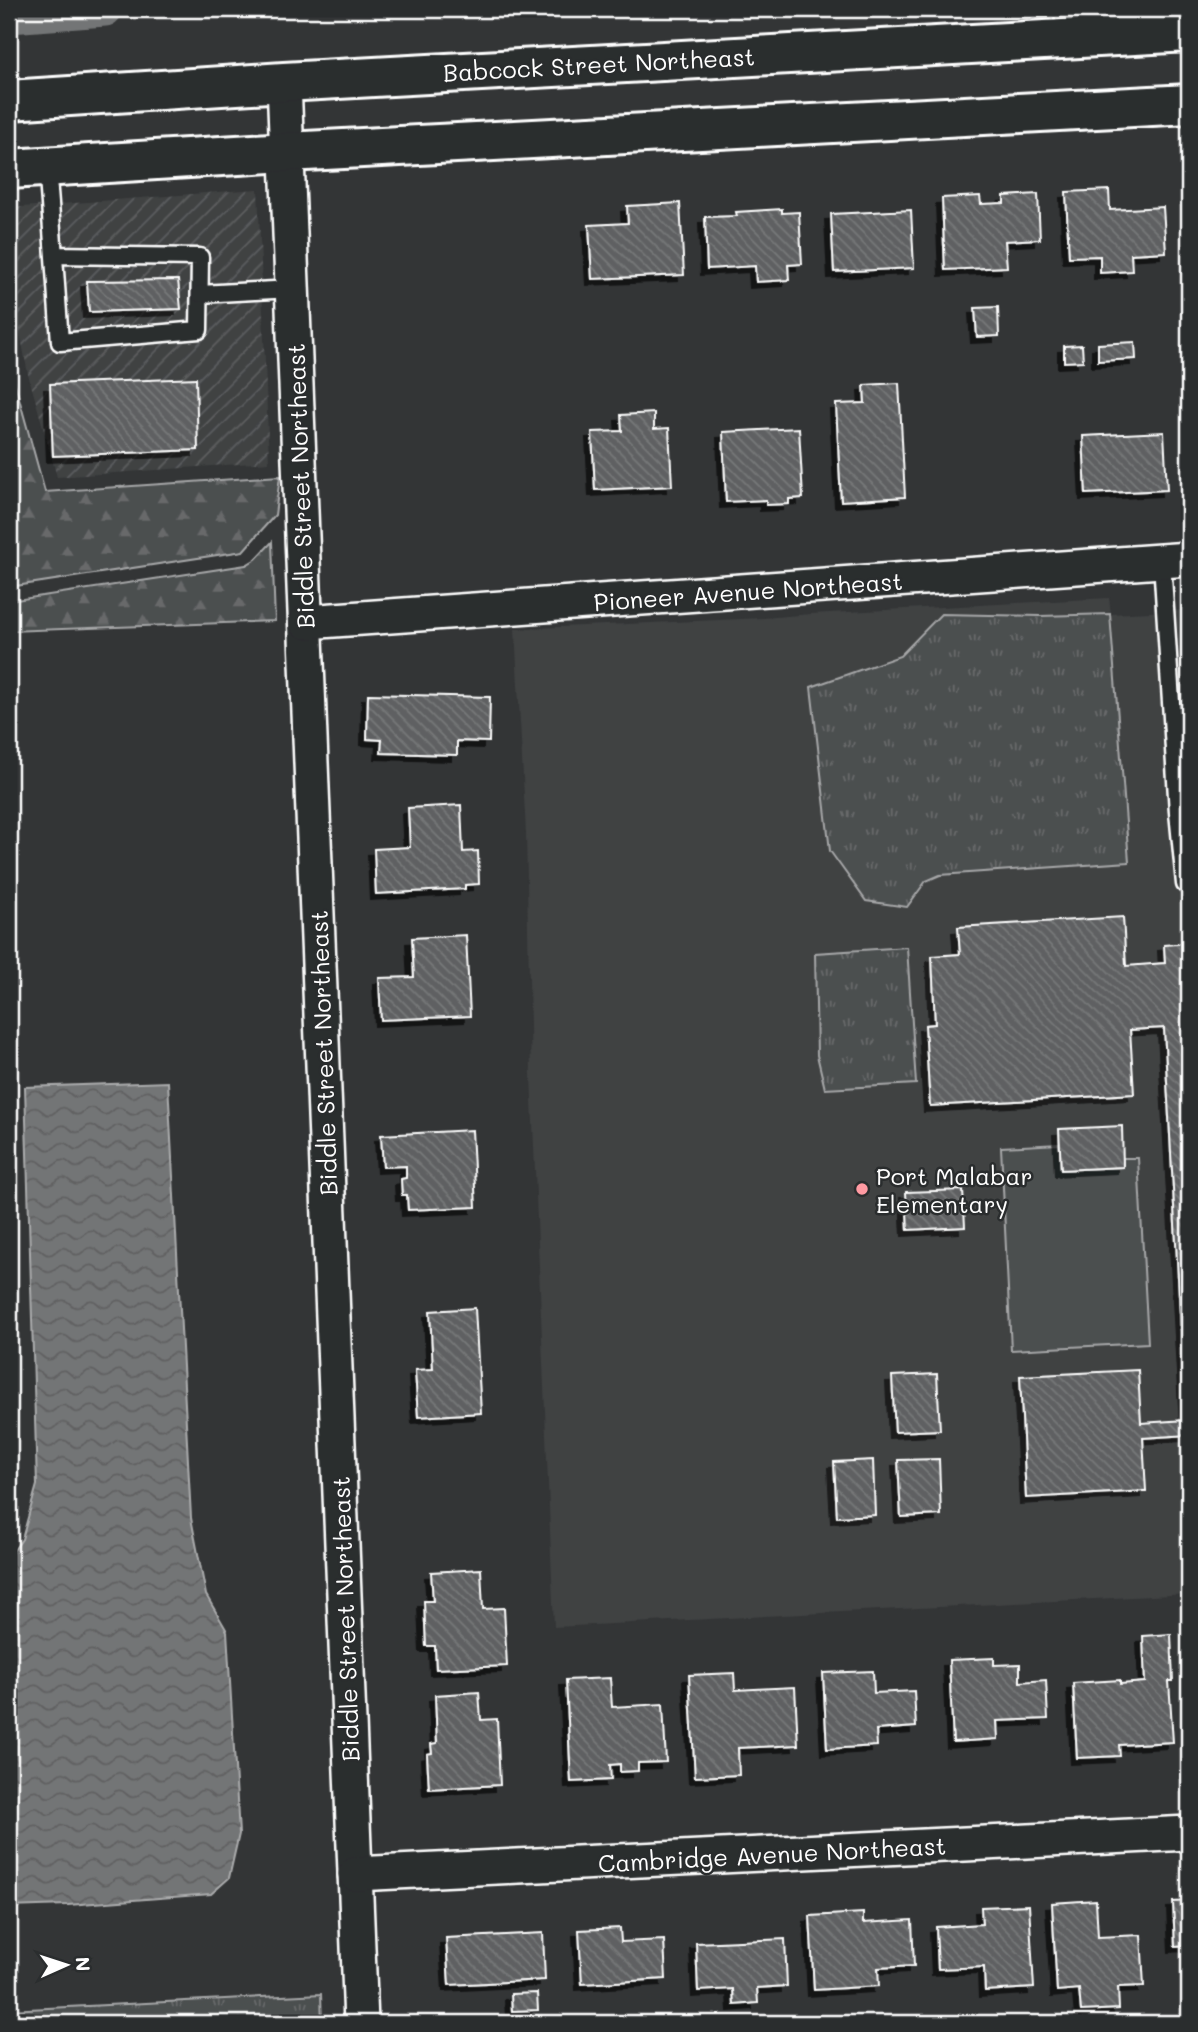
<svg xmlns="http://www.w3.org/2000/svg" width="1198" height="2032" viewBox="0 0 1198 2032" font-family="Mali,sans-serif">
<style>
.built{fill:#404243}
.industrial{fill:url(#industrial-furrows)}
.grass{fill:url(#grass-tufts);stroke:#a6a7a8;stroke-width:2}
.forest{fill:url(#forest-firs);stroke:#a6a7a8;stroke-width:2}
.garden{fill:#4c4f50;stroke:#a6a7a8;stroke-width:2}
.water{fill:url(#water-waves);stroke:#abacad;stroke-width:2}
.lines{fill:none;stroke-linecap:round;stroke-linejoin:round}
.canal{stroke:#737576;stroke-width:35}
.building{fill:url(#building-back-hatch);stroke:#fff;stroke-width:2;filter:url(#shadow)}
.lane-casing{stroke:#fff;stroke-width:21}
.street-casing{stroke:#fff;stroke-width:38}
.secondary-casing{stroke:#fff;stroke-width:44}
.lane{stroke:#2a2d2e;stroke-width:16}
.street{stroke:#2a2d2e;stroke-width:33}
.secondary{stroke:#2a2d2e;stroke-width:38}
.poi-dot{fill:#ff9aa2;stroke:#2a2d2e;stroke-width:2.5}
.labels{text-anchor:middle;dominant-baseline:central;stroke-width:5;stroke-linejoin:round;paint-order:stroke}
.street-label{font-size:24px;fill:#fff;stroke:#2a2d2e}
.poi-label{font-size:24px;fill:#fff;stroke:#2a2d2e;text-anchor:start}
</style>
<defs>
<pattern id="industrial-furrows" width="10" height="10" patternUnits="userSpaceOnUse" patternTransform="scale(1.75)"><rect width="10" height="10" fill="#404243"/><path d="M-1 1l2-2M0 10L10 0M9 11l2-2" fill="none" stroke="#5d5e5f"/></pattern>
<pattern id="grass-tufts" width="24" height="20" patternUnits="userSpaceOnUse" patternTransform="scale(1.75)"><rect width="24" height="20" fill="#4c4f50"/><path d="M3 7l-1-3M5 7V3M7 7l1-3M15 17l-1-3M17 17v-4M19 17l1-3" fill="none" stroke="#67696a"/></pattern>
<pattern id="forest-firs" width="22" height="20" patternUnits="userSpaceOnUse" patternTransform="scale(1.75)"><rect width="22" height="20" fill="#4c4f50"/><path d="M5 1l3.5 6h-7zM16 11l3.5 6h-7z" fill="#67696a"/></pattern>
<pattern id="water-waves" width="16" height="10" patternUnits="userSpaceOnUse" patternTransform="scale(1.75)"><rect width="16" height="10" fill="#737576"/><path d="M0 5q4-4 8 0t8 0" fill="none" stroke="#606061"/></pattern>
<pattern id="building-back-hatch" width="6" height="6" patternUnits="userSpaceOnUse" patternTransform="scale(1.75)"><rect width="6" height="6" fill="#5f6162"/><path d="M-1 5l2 2M0 0l6 6M5-1l2 2" fill="none" stroke="#77797a"/></pattern>
<filter id="shadow"><feDropShadow dx="-6" dy="6" stdDeviation="0" flood-color="#0009"/></filter>
</defs>
<rect width="100%" height="100%" fill="#333536"/>
<filter id="ink" filterUnits="userSpaceOnUse"><feTurbulence type="fractalNoise" baseFrequency=".0143" numOctaves="2"/><feDisplacementMap in="SourceGraphic" scale="14" xChannelSelector="R" yChannelSelector="G"/><feConvolveMatrix kernelMatrix="1 2 1 2 8 2 1 2 1" color-interpolation-filters="sRGB"/></filter>
<g filter="url(#ink)">
<polygon class="built" points="1109,598 1111,614 1189,610 1189,1594 554,1627 531,1075 526,833 515,629 764,618 811,614"/>
<polygon class="industrial" points="258,189 269,462 57,477 28,374 9,276 9,208"/>
<g class="grass">
<polygon points="941,614 1040,616 1110,614 1129,862 940,875 926,881 907,907 866,901 830,851 811,687 900,656"/>
<polygon points="907,947 916,1084 825,1089 817,1055 815,953"/>
<polygon points="321,1994 322,2023 9,2023 9,2010"/>
</g>
<g class="forest">
<polygon points="9,362 45,492 280,476 275,515 243,551 9,587"/>
<polygon points="272,542 275,621 9,631 9,601 246,565 256,559"/>
</g>
<polygon class="garden" points="1059,1144 1061,1170 1123,1167 1123,1158 1138,1158 1148,1343 1011,1350 1001,1147"/>
<polygon class="water" points="168,1082 191,1518 206,1595 227,1631 239,1834 229,1878 211,1894 68,1905 9,1907 9,1557 22,1539 37,1485 25,1087"/>
<g class="lines">
<polyline class="canal" points="9,16 105,9"/>
</g>
<g class="building">
<polygon points="1109,190 1110,210 1163,207 1166,252 1131,254 1132,271 1100,273 1100,256 1069,257 1066,192"/>
<polygon points="1038,194 1040,239 1005,241 1007,267 945,270 942,198 980,196 981,204 1004,203 1004,196"/>
<polygon points="680,203 684,275 592,279 589,225 628,223 627,206"/>
<polygon points="782,209 782,213 799,212 802,264 788,265 789,280 756,282 755,266 707,269 705,217 737,216 736,212"/>
<polygon points="911,210 914,268 834,272 831,214"/>
<polygon points="178,280 181,309 89,312 87,281"/>
<polygon points="998,307 999,336 977,337 975,308"/>
<polygon points="1135,342 1136,359 1098,361 1098,344"/>
<polygon points="1082,345 1083,361 1064,362 1064,346"/>
<polygon points="196,378 198,450 53,456 50,384"/>
<polygon points="899,383 905,497 841,501 836,404 865,403 864,385"/>
<polygon points="654,413 654,429 669,428 672,486 595,490 592,432 622,431 621,415"/>
<polygon points="799,428 803,498 789,499 789,504 766,505 766,500 726,502 723,432"/>
<polygon points="1164,432 1167,490 1086,494 1083,436"/>
<polygon points="368,694 490,697 489,742 457,741 457,755 381,753 382,740 367,739"/>
<polygon points="461,805 463,852 478,851 479,884 465,885 465,889 376,894 374,849 410,847 408,808"/>
<polygon points="1123,917 1126,966 1165,963 1164,945 1189,943 1189,1460 1188,1435 1143,1438 1146,1491 1026,1498 1020,1376 1138,1370 1141,1423 1186,1420 1164,1028 1130,1030 1134,1094 930,1106 925,1025 935,1024 932,956 960,954 958,927"/>
<polygon points="466,935 470,1016 381,1020 379,978 414,977 412,938"/>
<polygon points="1122,1126 1123,1167 1061,1170 1059,1129"/>
<polygon points="472,1130 476,1207 408,1210 407,1195 402,1195 401,1179 406,1178 406,1166 383,1167 381,1135"/>
<polygon points="963,1190 965,1227 908,1230 906,1192"/>
<polygon points="475,1308 481,1413 418,1417 415,1370 433,1369 430,1311"/>
<polygon points="937,1374 940,1430 895,1432 892,1376"/>
<polygon points="939,1459 941,1515 901,1517 898,1460"/>
<polygon points="873,1460 875,1515 837,1517 834,1462"/>
<polygon points="481,1569 483,1609 504,1608 507,1666 436,1669 435,1646 426,1646 424,1601 433,1601 431,1572"/>
<polygon points="1171,1634 1173,1681 1169,1681 1173,1742 1119,1745 1120,1756 1077,1758 1073,1683 1120,1680 1120,1684 1145,1682 1143,1636"/>
<polygon points="994,1658 994,1665 1020,1664 1020,1682 1046,1680 1048,1719 997,1721 998,1739 953,1742 949,1660"/>
<polygon points="873,1671 874,1693 914,1691 916,1727 876,1730 877,1746 827,1749 823,1673"/>
<polygon points="734,1673 735,1690 795,1687 798,1745 738,1748 739,1775 695,1777 689,1675"/>
<polygon points="610,1678 612,1707 663,1704 666,1762 638,1763 638,1771 620,1772 620,1764 610,1765 611,1780 571,1782 566,1680"/>
<polygon points="479,1692 481,1720 497,1719 500,1785 429,1789 427,1754 432,1753 431,1744 437,1743 435,1695"/>
<polygon points="1096,1900 1098,1937 1141,1935 1144,1986 1118,1987 1119,2009 1081,2011 1079,1989 1057,1991 1052,1903"/>
<polygon points="1189,1901 1189,1945 1175,1946 1173,1902"/>
<polygon points="1029,1905 1034,1988 985,1991 984,1967 938,1969 936,1927 982,1924 981,1907"/>
<polygon points="863,1913 863,1923 912,1920 914,1966 878,1968 879,1986 814,1990 810,1916"/>
<polygon points="620,1928 621,1942 664,1940 666,1979 582,1984 579,1930"/>
<polygon points="543,1933 545,1980 449,1985 446,1938"/>
<polygon points="785,1939 787,1986 757,1988 758,2003 734,2005 733,1989 698,1991 696,1943"/>
<polygon points="537,1993 538,2010 512,2011 511,1994"/>
</g>
<g class="lines">
<defs>
<g id="lane">
<path d="M47 167C52 225 56 284 60 342L199 330 200 257 54 255"/>
<polyline points="200,294 293,289"/>
<polyline points="1162,561 1178,812 1185,884 1189,887"/>
</g>
<g id="street">
<polyline points="284,82 361,2023"/>
<polyline points="306,622 1189,559"/>
<polyline points="355,1874 1189,1833"/>
</g>
<g id="secondary">
<polyline points="9,100 284,82 1189,32"/>
<polyline points="9,169 287,152 1189,104"/>
</g>
</defs>
<use href="#lane" class="lane-casing"/>
<use href="#street" class="street-casing"/>
<use href="#secondary" class="secondary-casing"/>
<use href="#lane" class="lane"/>
<use href="#street" class="street"/>
<use href="#secondary" class="secondary"/>
</g>
</g>
<circle class="poi-dot" cx="862" cy="1189" r="7"/>
<g class="labels">
<g class="street-label">
<text transform="translate(599 64) rotate(-3)">Babcock Street Northeast</text>
<text transform="translate(300 486) rotate(-92)">Biddle Street Northeast</text>
<text transform="translate(748 591) rotate(-4)">Pioneer Avenue Northeast</text>
<text transform="translate(323 1053) rotate(-92)">Biddle Street Northeast</text>
<text transform="translate(345 1619) rotate(-92)">Biddle Street Northeast</text>
<text transform="translate(772 1854) rotate(-3)">Cambridge Avenue Northeast</text>
</g>
<g class="poi-label">
<text x="876" y="1175">Port Malabar<tspan x="876" dy="28">Elementary</tspan></text>
</g>
</g>
<rect width="1198" height="2032" fill="none" stroke="#2a2d2e" stroke-width="35"/>
<rect x="18" y="18" width="1163" height="1997" fill="none" stroke="#fff" stroke-width="2.5" filter="url(#ink)"/>
<g transform="translate(66 1965) rotate(87)" stroke="#2a2d2e" stroke-width="5" paint-order="stroke">
<path d="M0-5L12 26L0 18L-12 26Z" fill="#ffffff"/>
<text y="-10" font-size="19" font-weight="bold" text-anchor="middle" fill="#ffffff">N</text>
</g>
</svg>
